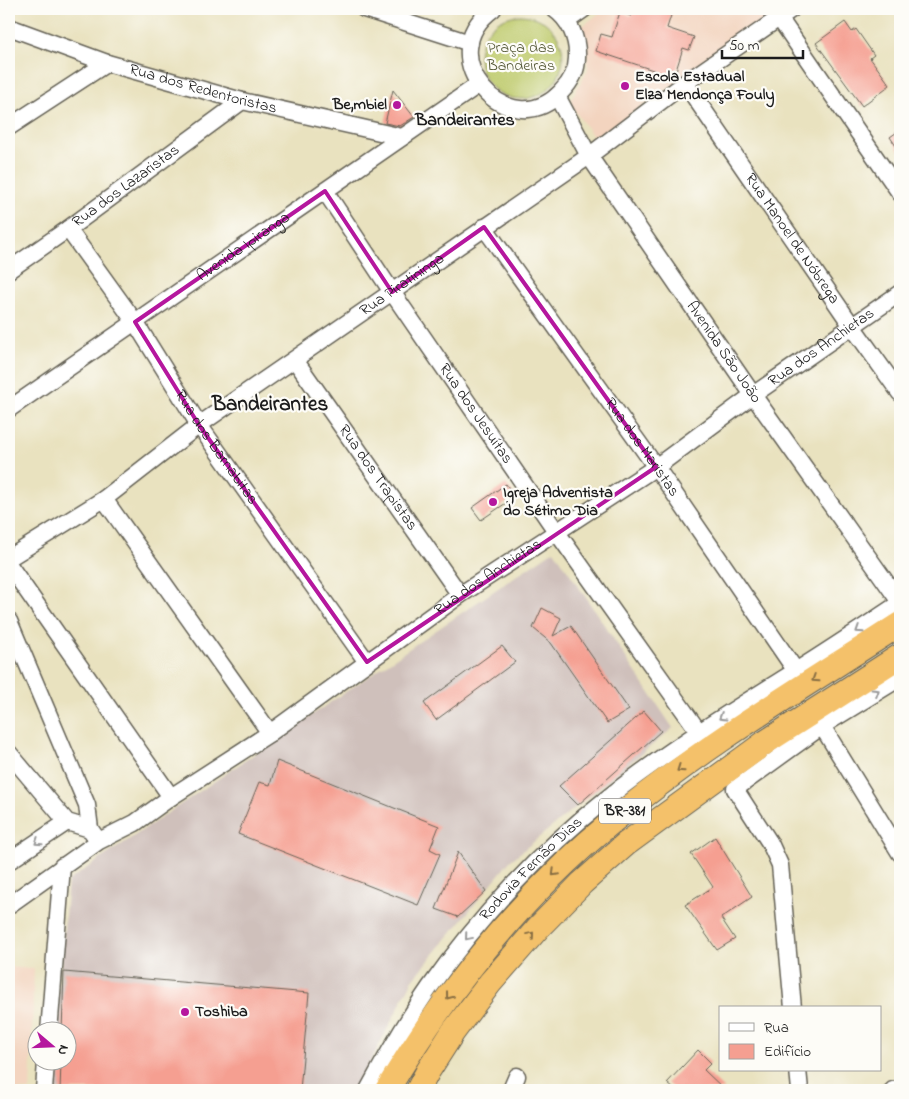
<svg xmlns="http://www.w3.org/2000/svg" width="909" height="1099" viewBox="0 0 909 1099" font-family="'Indie Flower',sans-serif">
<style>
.built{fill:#f3d4bf}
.industrial{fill:#cfc0bb}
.green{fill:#beca6c;stroke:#6d7344}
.building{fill:#f59f91}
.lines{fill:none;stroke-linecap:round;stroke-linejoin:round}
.minor-casing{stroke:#646155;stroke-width:19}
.highway-casing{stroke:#646155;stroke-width:26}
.minor{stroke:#fff;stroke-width:16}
.highway{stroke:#f4c16a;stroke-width:24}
.oneway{stroke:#999}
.oneway2{stroke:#886e43}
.marked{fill:none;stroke:#b5179e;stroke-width:4;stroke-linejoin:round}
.poi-dot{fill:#b5179e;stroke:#fdfcf7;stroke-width:2}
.labels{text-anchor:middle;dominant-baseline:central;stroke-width:4.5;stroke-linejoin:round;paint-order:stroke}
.shield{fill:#fdfcf7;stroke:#605f5e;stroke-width:1}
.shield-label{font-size:15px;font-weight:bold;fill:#1c1c1c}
.park-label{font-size:16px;fill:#555938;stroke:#fdfcf7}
.poi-label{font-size:16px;font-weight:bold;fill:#1c1c1c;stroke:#fdfcf7;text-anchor:start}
.street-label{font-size:16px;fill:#1c1c1c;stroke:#fdfcf7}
.neighbourhood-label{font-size:18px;font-weight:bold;fill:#1c1c1c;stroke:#fdfcf7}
.district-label{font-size:21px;font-weight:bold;fill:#1c1c1c;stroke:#fdfcf7}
</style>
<rect width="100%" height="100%" fill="#fdfcf7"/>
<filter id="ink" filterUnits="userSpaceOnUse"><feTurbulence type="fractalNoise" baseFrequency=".02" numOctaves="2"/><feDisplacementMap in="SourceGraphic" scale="10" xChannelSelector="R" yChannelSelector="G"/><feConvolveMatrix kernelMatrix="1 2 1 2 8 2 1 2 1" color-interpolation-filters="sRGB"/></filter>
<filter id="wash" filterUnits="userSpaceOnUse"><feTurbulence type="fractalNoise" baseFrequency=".0096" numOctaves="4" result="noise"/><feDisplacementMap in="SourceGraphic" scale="20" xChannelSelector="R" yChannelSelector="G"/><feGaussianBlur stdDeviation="1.12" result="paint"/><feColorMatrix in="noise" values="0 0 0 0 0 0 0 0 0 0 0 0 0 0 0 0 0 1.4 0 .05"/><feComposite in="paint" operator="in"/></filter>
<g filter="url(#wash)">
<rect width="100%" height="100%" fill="#e9e2bf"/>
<g class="built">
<polygon points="605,9 764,9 771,18 595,139 569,103 588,69 586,49 581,27"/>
<polygon points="9,967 34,969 30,1090 9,1090"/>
</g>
<polygon class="industrial" points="554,550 673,728 510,861 412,981 356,1090 49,1090 52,1062 68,1062 68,1032 55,1031 68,881"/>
<circle class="green" cx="521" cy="57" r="42"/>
<g id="blocks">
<g class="building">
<polygon points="634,9 673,9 667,28 694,37 689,50 683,48 674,77 596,51 601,34 612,37 620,12 631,16"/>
<polygon points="845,22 852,32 856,29 874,55 870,58 890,85 862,106 816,43"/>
<polygon points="393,90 414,117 400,126 385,123"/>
<polygon points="900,130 900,152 890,137"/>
<polygon points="506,484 515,497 481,520 472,508"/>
<polygon points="542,608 561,618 553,636 571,626 629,710 607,723 551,643 533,628"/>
<polygon points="502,646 515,662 436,720 424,703"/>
<polygon points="644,711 661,731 578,805 559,786"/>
<polygon points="277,761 439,826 430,849 440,854 418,905 238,834 259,782 270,785"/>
<polygon points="715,837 752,897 721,918 735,939 717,950 685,905 713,887 691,854"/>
<polygon points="458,852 486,891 458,917 436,909"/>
<polygon points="64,972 309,993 300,1090 60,1090 61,1062 68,1062 68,1032 62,1032"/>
<polygon points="698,1050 711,1063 704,1070 725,1090 675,1090 667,1083"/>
</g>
</g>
</g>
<g filter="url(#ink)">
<use href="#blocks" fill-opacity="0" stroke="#646155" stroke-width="1"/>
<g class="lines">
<defs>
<g id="minor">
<polyline points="364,9 470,43"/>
<path d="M493 9C428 56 509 147 561 92 570 83 577 71 577 58 578 39 570 20 554 9"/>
<polyline points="773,9 900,193"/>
<polyline points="567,21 584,9"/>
<path id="s1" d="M9 27 107 63 242 101 402 137"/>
<path id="s2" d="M685 83 852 326 900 393"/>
<path id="s3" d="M557 96 589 156 753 395 900 602"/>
<polyline points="9,127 107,63"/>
<path id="s4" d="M325 191 392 292 556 531 699 732"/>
<path id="s5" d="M484 227 656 467 796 671"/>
<path id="s6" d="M68 229 135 322 199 425 367 662"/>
<path id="s7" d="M9 270 68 229 242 101"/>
<path id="s8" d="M295 360 460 595"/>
<path id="s9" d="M9 409 478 85"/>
<polyline points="104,499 270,733"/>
<path id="s10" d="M9 558 104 499 199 425 589 156 685 83 792 9"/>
<polyline points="9,565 171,797"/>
<polyline points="9,621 87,805 90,829"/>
<polyline points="822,726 900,853"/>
<polyline points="9,753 67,822 90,829 95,836"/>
<polyline points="9,861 67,822"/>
<path id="s11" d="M9 905 99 841 135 823 171 797 270 733 460 595 656 467 753 395 900 293"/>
<polyline points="793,1008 780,865 770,843 735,789 822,726 900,678"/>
<polyline points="49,1032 62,866"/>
<polyline points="798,1070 800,1090"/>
<polyline points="44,1090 46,1062"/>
<path id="s12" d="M368 1090C387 1055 407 1020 430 987 477 920 541 850 605 800 662 754 724 716 786 677 825 653 862 628 900 603"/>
<polyline points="511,1090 517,1076"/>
<polyline points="893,1090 900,1089"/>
</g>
<g id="highway">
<path d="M387 1090C447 989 523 895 614 820 703 746 803 687 900 624"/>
<polyline points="418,1090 428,1071 453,1032 490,983 538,928 582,883 626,844 766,742 900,656"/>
</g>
</defs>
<use href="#minor" class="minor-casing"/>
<use href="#highway" class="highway-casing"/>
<use href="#minor" class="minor"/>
<use href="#highway" class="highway"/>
</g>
<defs><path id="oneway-chevron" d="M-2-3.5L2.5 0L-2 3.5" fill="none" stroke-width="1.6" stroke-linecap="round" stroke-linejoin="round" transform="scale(1.25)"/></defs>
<g class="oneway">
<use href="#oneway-chevron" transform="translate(859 630) rotate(147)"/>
<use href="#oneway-chevron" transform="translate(876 692) rotate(-32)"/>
<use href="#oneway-chevron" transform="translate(722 717) rotate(148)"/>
<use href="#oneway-chevron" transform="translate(38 842) rotate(146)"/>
<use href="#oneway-chevron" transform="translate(468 937) rotate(130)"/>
</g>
<g class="oneway2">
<use href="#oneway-chevron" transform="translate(815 679) rotate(147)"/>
<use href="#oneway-chevron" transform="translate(680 769) rotate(145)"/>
<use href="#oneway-chevron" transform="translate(555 873) rotate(135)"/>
<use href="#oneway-chevron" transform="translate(531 935) rotate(-50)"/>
<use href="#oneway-chevron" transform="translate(449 996) rotate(127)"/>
</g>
</g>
<path class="marked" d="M325 191 392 292 484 227 656 467 367 662 199 425 135 322Z"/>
<g class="poi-dot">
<circle cx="625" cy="86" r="5"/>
<circle cx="397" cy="105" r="5"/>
<circle cx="493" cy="502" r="5"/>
<circle cx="185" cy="1012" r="5"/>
</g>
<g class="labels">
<rect class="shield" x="599" y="798.5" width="52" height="25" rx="4"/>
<g class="shield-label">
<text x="625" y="811">BR-381</text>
</g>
<g class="park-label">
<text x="521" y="48">Praça das<tspan x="521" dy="18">Bandeiras</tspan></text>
</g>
<g class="poi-label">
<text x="635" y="77">Escola Estadual<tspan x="635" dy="18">Elza Mendonça Fouly</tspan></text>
<text x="387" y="105" text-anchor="end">Be,mbiel</text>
<text x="503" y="493">Igreja Adventista<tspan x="503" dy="18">do Sétimo Dia</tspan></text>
<text x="195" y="1012">Toshiba</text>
</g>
<g class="street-label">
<text stroke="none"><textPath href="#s1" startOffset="204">Rua dos Redentoristas</textPath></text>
<text stroke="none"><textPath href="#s7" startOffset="144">Rua dos Lazaristas</textPath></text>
<text stroke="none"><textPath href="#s2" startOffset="189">Rua Manoel de Nóbrega</textPath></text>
<text stroke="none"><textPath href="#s9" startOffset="285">Avenida Ipiranga</textPath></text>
<text stroke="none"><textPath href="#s10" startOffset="479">Rua Piratininga</textPath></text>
<text stroke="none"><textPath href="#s11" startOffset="986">Rua dos Anchietas</textPath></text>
<text stroke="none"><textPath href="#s3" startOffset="306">Avenida São João</textPath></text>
<text stroke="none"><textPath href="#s4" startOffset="269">Rua dos Jesuítas</textPath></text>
<text stroke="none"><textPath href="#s6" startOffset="264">Rua dos Barnabitas</textPath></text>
<text stroke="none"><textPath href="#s5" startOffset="271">Rua dos Maristas</textPath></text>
<text stroke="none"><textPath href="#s8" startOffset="144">Rua dos Trapistas</textPath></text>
<text stroke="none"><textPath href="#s11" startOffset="581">Rua dos Anchietas</textPath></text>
<text stroke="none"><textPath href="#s12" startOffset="276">Rodovia Fernão Dias</textPath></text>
</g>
<g class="neighbourhood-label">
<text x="465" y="121">Bandeirantes</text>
</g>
<g class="district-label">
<text x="270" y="405">Bandeirantes</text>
</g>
</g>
<rect width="909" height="1099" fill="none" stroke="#fdfcf7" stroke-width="30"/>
<rect x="719" y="1006" width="162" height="65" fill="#fdfcf7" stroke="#a3a29f"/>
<rect x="729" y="1023" width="25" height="8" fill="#ffffff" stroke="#a3a29f"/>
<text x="764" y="1032" font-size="15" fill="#1c1c1c">Rua</text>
<rect x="729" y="1044" width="25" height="15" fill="#f59f91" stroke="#a3a29f"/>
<text x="764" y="1056" font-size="15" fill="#1c1c1c">Edifício</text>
<g transform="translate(52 1046) rotate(109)"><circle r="24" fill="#fdfcf7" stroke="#a3a29f"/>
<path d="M0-4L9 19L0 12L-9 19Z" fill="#b5179e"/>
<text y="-8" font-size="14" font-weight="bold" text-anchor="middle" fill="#1c1c1c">N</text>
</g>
<path d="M722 50v8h81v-8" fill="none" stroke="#1c1c1c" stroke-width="2.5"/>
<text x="729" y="50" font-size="15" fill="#1c1c1c" stroke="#fdfcf7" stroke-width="4" paint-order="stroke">50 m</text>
</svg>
